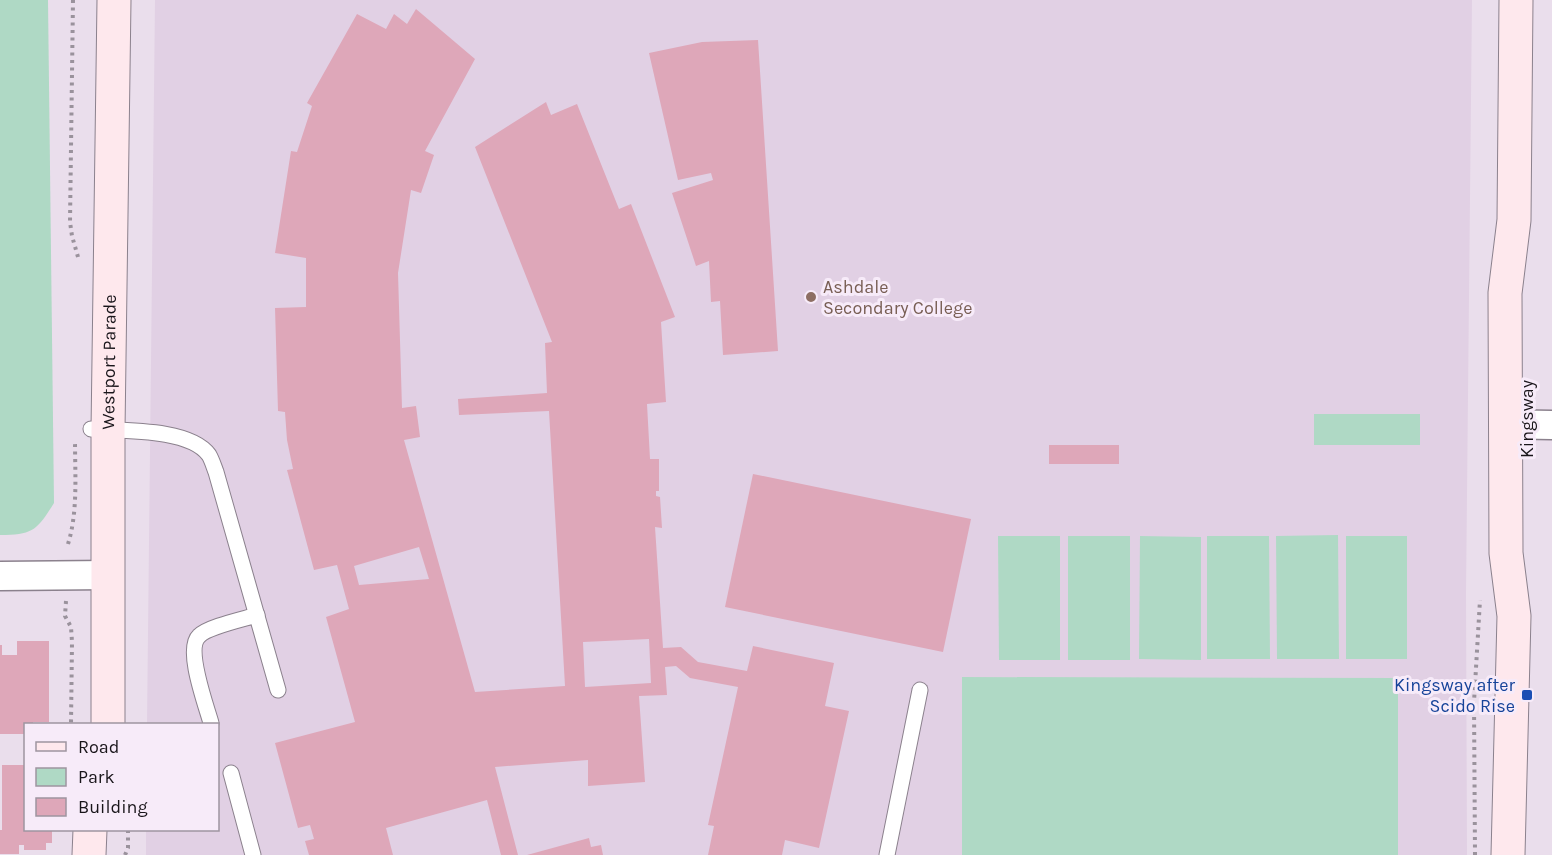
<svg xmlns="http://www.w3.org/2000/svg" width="1552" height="855" viewBox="0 0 1552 855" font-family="Karla,sans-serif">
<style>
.built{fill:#e1d0e4}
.green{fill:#afd9c5}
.building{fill:#dea7b9;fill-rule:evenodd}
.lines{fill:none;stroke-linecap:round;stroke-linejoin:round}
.lane-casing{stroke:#8b818d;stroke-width:17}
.street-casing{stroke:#8b818d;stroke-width:31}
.secondary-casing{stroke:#8b818d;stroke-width:35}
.path{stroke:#9a929c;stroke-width:4;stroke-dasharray:3 4.5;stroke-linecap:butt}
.lane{stroke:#fff;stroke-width:15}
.street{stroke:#fff;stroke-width:28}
.secondary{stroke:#fee8ed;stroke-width:33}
.education-dot{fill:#8d6e63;stroke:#f7ebf9;stroke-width:2}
.transit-dot{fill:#1a4fb4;stroke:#f7ebf9;stroke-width:2}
.labels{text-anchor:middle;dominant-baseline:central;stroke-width:6;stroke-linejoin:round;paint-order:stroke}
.education-label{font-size:18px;fill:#785e54;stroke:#f7ebf9;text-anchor:start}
.street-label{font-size:18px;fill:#19151a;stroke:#f7ebf9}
.transit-label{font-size:18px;fill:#164399;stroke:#f7ebf9;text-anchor:end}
</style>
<rect width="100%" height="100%" fill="#eadeec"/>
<polygon class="built" points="155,0 1472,0 1466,594 1467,855 146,855 146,830 218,830 218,724 147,724"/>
<g class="green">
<path d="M0 0H48L54 503C37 530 33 535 0 535Z"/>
<rect x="1314" y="414" width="106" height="31"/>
<polygon points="1338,535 1339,659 1277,659 1276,536"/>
<polygon points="998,536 1060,536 1060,660 999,660"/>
<rect x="1068" y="536" width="62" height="124"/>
<polygon points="1140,536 1201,537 1201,660 1139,659"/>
<polygon points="1207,536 1269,536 1270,659 1207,659"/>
<rect x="1346" y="536" width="61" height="123"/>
<polygon points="962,677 1398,678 1398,855 962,855"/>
</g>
<g class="building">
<path d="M416 9 475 59 425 151 434 155 421 193 411 190 398 273 402 408 416 406 420 437 404 440 475 692 565 686 549 411 459 415 458 399 547 393 545 343 552 342 475 147 546 102 551 115 577 104 619 209 631 204 675 317 661 322 666 402 647 404 650 459H659V491H656V496L660 497 662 528 655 527 663 648 681 647 698 662 747 671 753 646 834 663 825 706 849 711 819 848 785 840 782 855H708L714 826 708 825 738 687 690 678 676 666 665 667 667 695 639 696 645 782 588 786V760L495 767 518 855H501L487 800 386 828 393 855H309L305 841 314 839 310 825 298 828 275 743 355 722 326 617 349 609 337 565 314 570 287 470 293 469 287 440 285 412 278 411 275 308 306 307V258L275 253 291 151 297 152 312 106 307 103 357 14 386 29 394 14 407 24ZM419 547 429 579 359 585 354 566ZM649 639 651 683 585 687 583 642Z"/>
<polygon points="758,40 778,351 723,355 720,301 711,302 709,261 696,266 672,193 713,180 711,173 678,180 649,53 702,42"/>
<rect x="1049" y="445" width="70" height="19"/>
<polygon points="753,474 971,519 943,652 725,607"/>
<polygon points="17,641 49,641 49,722 33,722 33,724 26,724 26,734 0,734 0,645 2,645 2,655 17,655"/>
<polygon points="2,765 26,765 26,830 52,830 52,843 46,843 46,850 24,850 24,845 19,845 19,854 0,854 0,830 2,830"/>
<polygon points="589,838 591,847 601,845 603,855 527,855"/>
</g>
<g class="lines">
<defs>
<g id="lane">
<path d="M91 429C122 431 190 428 209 455 212 460 214 467 216 472L278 690"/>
<path d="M211 723C206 705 185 649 199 636 207 627 244 619 257 615"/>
<polyline points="231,773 253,855"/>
<polyline points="887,855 920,690"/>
</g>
<g id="street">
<polyline points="1505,424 1552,425"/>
<polyline points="0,576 108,575"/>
</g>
<g id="secondary">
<path id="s1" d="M108 724V430L114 0"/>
<polyline points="89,855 90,830"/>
<polyline points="1508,855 1514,616 1506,553 1505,293 1514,220 1516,0"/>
</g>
</defs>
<use href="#lane" class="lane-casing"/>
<use href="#street" class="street-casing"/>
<use href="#secondary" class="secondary-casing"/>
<g class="path">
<polyline points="73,0 70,222 72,236 78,257"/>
<path d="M68 544C78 512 75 475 75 441"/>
<polyline points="66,601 65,616 71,627 72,642 71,724"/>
<polyline points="125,855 128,848 128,830"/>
<polyline points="1475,855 1474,702 1480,600"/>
</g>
<use href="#lane" class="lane"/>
<use href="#street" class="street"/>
<use href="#secondary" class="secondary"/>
</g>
<circle class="education-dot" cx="811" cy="297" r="6"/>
<rect class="transit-dot" x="1521" y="689" width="12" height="12" rx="3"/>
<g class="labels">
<g class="education-label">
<text x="823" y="287">Ashdale<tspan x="823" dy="21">Secondary College</tspan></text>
</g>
<g class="street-label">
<text stroke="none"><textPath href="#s1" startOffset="362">Westport Parade</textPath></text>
<text transform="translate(1527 419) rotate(-90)">Kingsway</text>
</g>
<g class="transit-label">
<text x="1515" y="685">Kingsway after<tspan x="1515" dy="21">Scido Rise</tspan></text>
</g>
</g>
<rect x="24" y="723" width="195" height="108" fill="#f7ebf9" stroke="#9e95a0" stroke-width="1.5"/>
<rect x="36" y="742" width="30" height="9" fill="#fee8ed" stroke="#9e95a0" stroke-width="1.5"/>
<text x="78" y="753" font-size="18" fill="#19151a">Road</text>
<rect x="36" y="768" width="30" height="18" fill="#afd9c5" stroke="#9e95a0" stroke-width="1.5"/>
<text x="78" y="783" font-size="18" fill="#19151a">Park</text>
<rect x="36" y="798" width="30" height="18" fill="#dea7b9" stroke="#9e95a0" stroke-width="1.5"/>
<text x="78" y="813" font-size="18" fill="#19151a">Building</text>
</svg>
